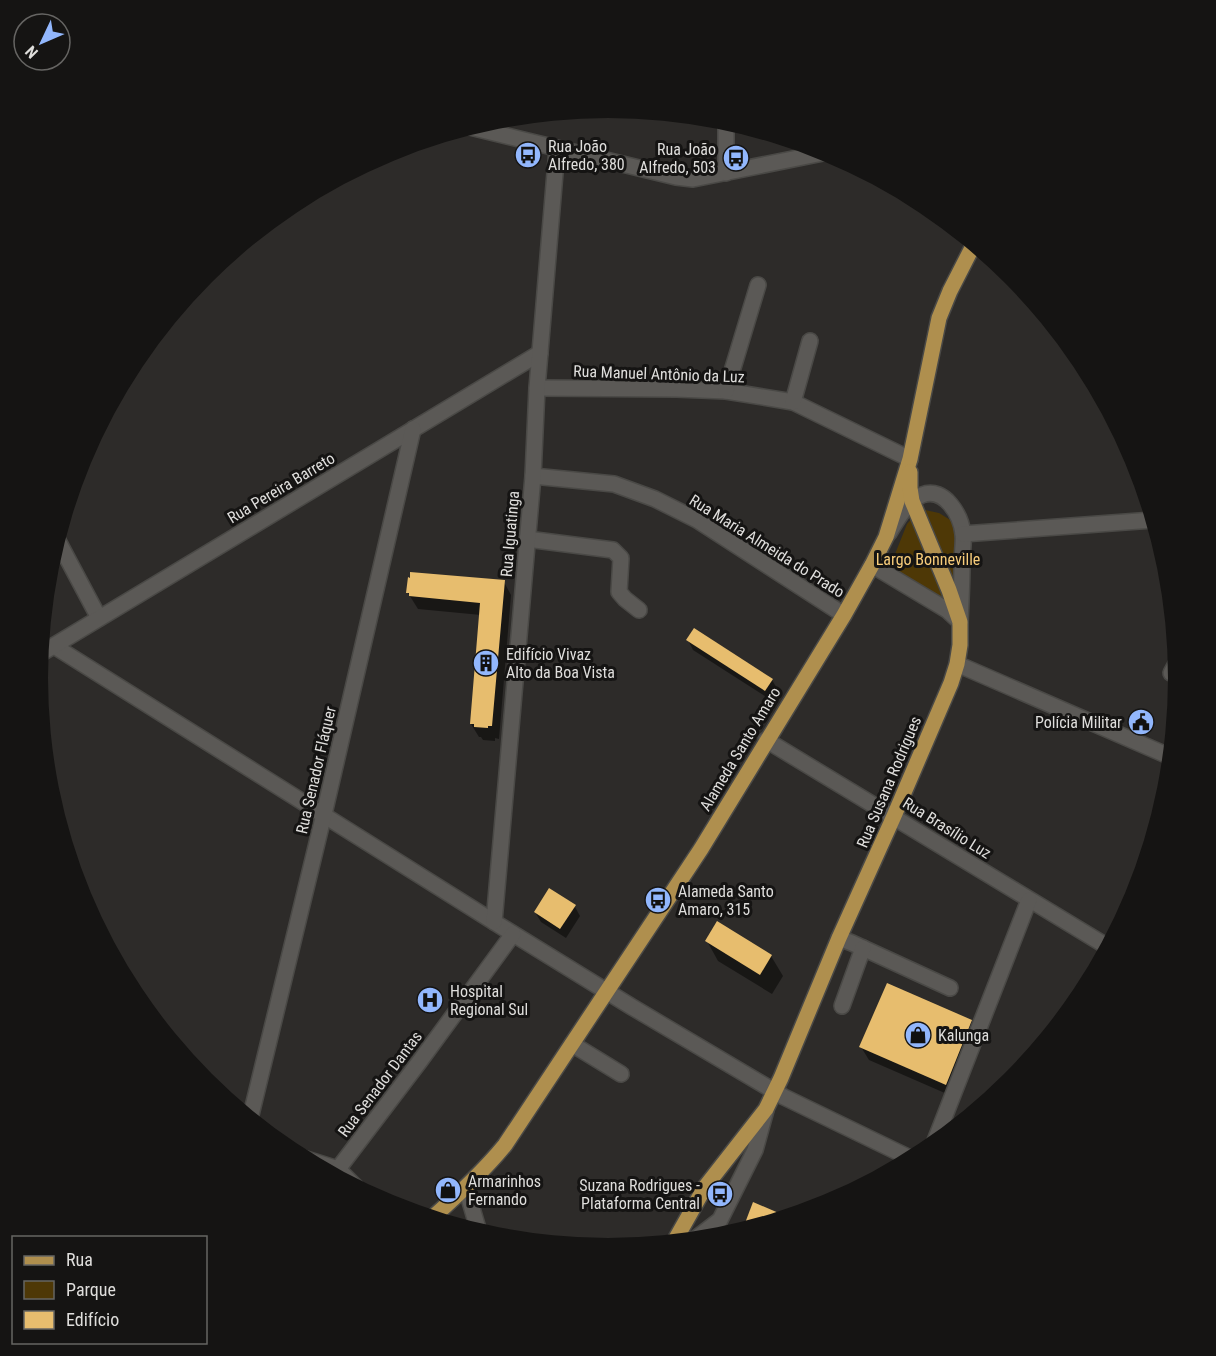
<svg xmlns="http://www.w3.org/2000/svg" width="1216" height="1356" viewBox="0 0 1216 1356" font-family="'Roboto Condensed',sans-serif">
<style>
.green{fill:#4e3806}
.shadow{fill:#0007}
.building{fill:#e7bd6e}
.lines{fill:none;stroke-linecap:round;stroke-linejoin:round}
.minor-casing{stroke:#4a4946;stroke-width:18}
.major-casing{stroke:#4a4946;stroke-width:18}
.minor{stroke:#5b5956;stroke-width:15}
.major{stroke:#af8f4e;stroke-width:15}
.labels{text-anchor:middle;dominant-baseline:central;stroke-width:6;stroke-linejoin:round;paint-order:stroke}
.poi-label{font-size:16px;fill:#dfdedc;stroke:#151413;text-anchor:start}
.street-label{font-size:16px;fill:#dfdedc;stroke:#151413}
.park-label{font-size:16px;fill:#f8cd7b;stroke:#151413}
</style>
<rect width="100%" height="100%" fill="#2d2b29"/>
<polygon class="green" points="925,510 939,513 952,521 961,537 957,613 887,574 907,524 915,515"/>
<g class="shadow">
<polygon points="504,582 511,595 499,739 495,738 495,741 483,740 481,737 479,737 471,724 481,615 418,609 408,593"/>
<polygon points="688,640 772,680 778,690 771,700 693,650"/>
<polygon points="575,907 580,916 566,938 541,922 535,912"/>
<polygon points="707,941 771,956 783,976 772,994 718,961"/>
<polygon points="971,1021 978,1035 954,1097 869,1060 861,1047"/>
</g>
<g class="building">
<polygon points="410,572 505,580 492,726 488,726 488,728 474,727 474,724 470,724 480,603 409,596 409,593 406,593 408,577 410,578"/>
<polygon points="694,628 773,679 765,691 686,640"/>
<polygon points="549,888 576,905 560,929 534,912"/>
<polygon points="717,921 772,955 760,975 705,941"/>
<polygon points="887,983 972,1020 946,1085 859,1047"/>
<polygon points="753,1202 788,1217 742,1231"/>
</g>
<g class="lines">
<defs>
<g id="minor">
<polyline points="470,127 676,177 693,179 828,152"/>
<polyline points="726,173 726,120"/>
<polyline points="537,388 676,389 726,391 793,402 910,459"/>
<polyline points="726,391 758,285"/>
<polyline points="793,402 810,341"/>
<polyline points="533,476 614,484 655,499 697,520 844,615"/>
<path d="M889 533C897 520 907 501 922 495 945 486 961 516 963 534 964 543 962 553 962 562 962 582 961 602 960 622"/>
<polyline points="963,534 1153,520"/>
<polyline points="57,539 99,618"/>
<polyline points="527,539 613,550 621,558 619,592 625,599 639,610"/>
<polyline points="872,565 947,610 960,622"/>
<polyline points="54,646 494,922 632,1007 784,1097 912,1159"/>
<polyline points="40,654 540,353"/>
<polyline points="957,664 1171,757"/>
<polyline points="1171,673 1177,662"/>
<polyline points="766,740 1108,947"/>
<polyline points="494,922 533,476 537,388 557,149"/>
<polyline points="839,938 852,943 950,988"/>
<polyline points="842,1006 863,948"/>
<polyline points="572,1044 621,1074"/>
<polyline points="250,1119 324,814 413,429"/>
<polyline points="933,1146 1029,900"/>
<polyline points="300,1157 338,1169 356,1187"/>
<polyline points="338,1169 420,1061 513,934"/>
<polyline points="466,1188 479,1232"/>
<polyline points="694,1240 720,1220 755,1150 766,1110"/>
</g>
<g id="major">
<path d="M432 1218C458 1195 483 1172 505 1145L701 849 844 615 872 565 886 537 910 459 939 318 950 291 974 244"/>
<polyline points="674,1242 705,1187 766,1109 781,1078 839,938 894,816 951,683 957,664 960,645 960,622 949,590 912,501 910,488 910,472"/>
</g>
</defs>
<use href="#minor" class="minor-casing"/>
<use href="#major" class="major-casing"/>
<use href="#minor" class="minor"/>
<use href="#major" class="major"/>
</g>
<defs>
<symbol id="bus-disc" viewBox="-11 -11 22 22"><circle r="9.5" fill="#92b7fd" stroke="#151413"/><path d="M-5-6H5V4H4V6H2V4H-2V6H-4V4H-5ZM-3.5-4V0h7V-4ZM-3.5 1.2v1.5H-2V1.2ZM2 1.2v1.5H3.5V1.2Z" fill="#111"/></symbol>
<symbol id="building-disc" viewBox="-11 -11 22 22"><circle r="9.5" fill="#92b7fd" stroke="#151413"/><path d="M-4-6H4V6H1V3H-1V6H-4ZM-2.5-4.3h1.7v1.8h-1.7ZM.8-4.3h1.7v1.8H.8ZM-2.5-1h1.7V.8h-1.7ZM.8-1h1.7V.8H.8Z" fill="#111"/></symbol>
<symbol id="civic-disc" viewBox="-11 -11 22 22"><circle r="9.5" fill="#92b7fd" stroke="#151413"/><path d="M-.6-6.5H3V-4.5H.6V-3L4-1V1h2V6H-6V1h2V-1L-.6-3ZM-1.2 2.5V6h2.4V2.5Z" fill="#111"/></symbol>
<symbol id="hospital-disc" viewBox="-11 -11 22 22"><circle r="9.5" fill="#92b7fd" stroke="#151413"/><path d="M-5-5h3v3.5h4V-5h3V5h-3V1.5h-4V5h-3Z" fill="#111"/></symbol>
<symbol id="shop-disc" viewBox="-11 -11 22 22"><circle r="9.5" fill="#92b7fd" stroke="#151413"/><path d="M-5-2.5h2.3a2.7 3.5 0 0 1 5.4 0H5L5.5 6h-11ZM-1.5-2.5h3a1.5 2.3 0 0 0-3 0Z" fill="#111"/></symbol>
</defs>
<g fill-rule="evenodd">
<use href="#bus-disc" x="513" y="140" width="30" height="30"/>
<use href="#bus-disc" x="721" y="143" width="30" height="30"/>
<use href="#building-disc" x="471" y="648" width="30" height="30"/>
<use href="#civic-disc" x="1126" y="707" width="30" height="30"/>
<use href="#bus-disc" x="643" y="885" width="30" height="30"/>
<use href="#hospital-disc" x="415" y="985" width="30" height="30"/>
<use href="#shop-disc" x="903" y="1020" width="30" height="30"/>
<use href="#shop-disc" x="433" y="1175" width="30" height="30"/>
<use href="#bus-disc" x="705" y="1179" width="30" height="30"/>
</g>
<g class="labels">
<g class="poi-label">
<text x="548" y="146">Rua João<tspan x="548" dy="18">Alfredo, 380</tspan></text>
<text x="716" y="149" text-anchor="end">Rua João<tspan x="716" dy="18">Alfredo, 503</tspan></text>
<text x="506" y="654">Edifício Vivaz<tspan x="506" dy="18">Alto da Boa Vista</tspan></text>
<text x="1122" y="722" text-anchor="end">Polícia Militar</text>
<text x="678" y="891">Alameda Santo<tspan x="678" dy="18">Amaro, 315</tspan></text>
<text x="450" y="991">Hospital<tspan x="450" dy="18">Regional Sul</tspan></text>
<text x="938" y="1035">Kalunga</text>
<text x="468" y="1181">Armarinhos<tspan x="468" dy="18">Fernando</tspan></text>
<text x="700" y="1185" text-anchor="end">Suzana Rodrigues -<tspan x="700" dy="18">Plataforma Central</tspan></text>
</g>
<g class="street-label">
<text transform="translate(659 374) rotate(2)">Rua Manuel Antônio da Luz</text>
<text transform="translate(281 488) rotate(-31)">Rua Pereira Barreto</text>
<text transform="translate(510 534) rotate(-85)">Rua Iguatinga</text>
<text transform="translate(767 546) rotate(32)">Rua Maria Almeida do Prado</text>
<text transform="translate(740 749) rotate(-59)">Alameda Santo Amaro</text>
<text transform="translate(316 770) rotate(-77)">Rua Senador Fláquer</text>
<text transform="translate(889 782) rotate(-67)">Rua Susana Rodrigues</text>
<text transform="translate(947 828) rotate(32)">Rua Brasílio Luz</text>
<text transform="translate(380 1084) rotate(-53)">Rua Senador Dantas</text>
</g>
<g class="park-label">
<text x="928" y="559">Largo Bonneville</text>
</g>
</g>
<path d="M0 0H1216V1356H0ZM48 678a560 560 0 1 1 1120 0a560 560 0 1 1-1120 0Z" fill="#151413" fill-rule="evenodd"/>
<rect x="12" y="1236" width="195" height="108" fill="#151413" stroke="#666563" stroke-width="1.5"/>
<rect x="24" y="1256" width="30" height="9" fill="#af8f4e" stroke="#666563" stroke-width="1.5"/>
<text x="66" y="1266" font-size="18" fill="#dfdedc">Rua</text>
<rect x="24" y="1281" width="30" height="18" fill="#4e3806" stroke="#666563" stroke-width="1.5"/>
<text x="66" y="1296" font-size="18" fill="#dfdedc">Parque</text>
<rect x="24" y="1311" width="30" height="18" fill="#e7bd6e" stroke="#666563" stroke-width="1.5"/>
<text x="66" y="1326" font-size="18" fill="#dfdedc">Edifício</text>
<g transform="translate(42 42) rotate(226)"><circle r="28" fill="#151413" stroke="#666563" stroke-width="1.5"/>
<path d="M0-4.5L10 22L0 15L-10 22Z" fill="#92b7fd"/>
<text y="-9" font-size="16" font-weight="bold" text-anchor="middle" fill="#dfdedc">N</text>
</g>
</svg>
